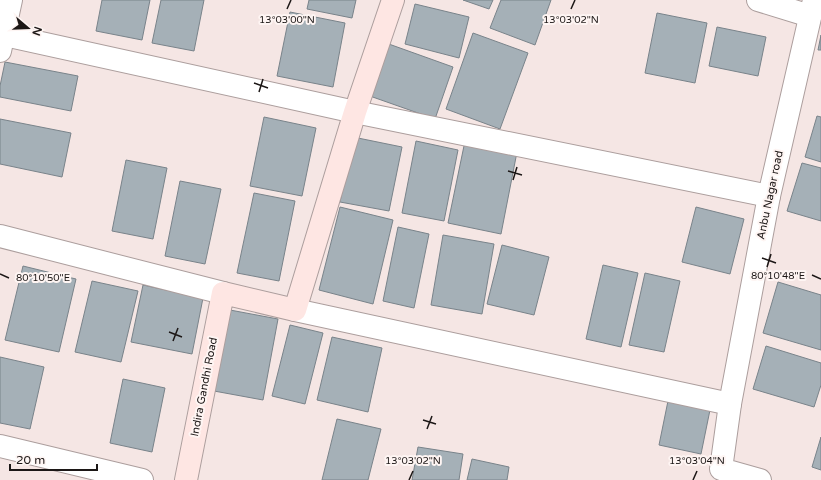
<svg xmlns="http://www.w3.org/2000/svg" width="821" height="480" viewBox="0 0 821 480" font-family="'Varela Round',sans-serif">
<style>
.building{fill:#a5b0b7;stroke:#79838a}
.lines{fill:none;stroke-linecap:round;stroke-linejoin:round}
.street-casing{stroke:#ac9e9d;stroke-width:24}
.secondary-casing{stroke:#ac9e9d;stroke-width:24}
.street{stroke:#fff;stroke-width:22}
.secondary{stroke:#fee6e3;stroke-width:22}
.ticks{fill:none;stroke:#1c1716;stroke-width:1.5}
.labels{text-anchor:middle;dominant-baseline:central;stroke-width:4;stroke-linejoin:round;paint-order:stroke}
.street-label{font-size:11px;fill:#1c1716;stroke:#fef5f3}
.ticks-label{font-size:10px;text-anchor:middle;fill:#1c1716;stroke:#fef5f3;stroke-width:4;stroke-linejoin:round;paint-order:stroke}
</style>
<rect width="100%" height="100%" fill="#f5e6e4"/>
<g class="building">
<polygon points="102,0 150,0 142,40 96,31"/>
<polygon points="161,0 204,0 194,51 152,43"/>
<polygon points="309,0 356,0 352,18 307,9"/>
<polygon points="463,0 493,0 489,9"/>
<polygon points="501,0 551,0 535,45 490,28"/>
<polygon points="415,4 469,17 459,58 405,44"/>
<polygon points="290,12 345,23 333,87 277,76"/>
<polygon points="657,13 707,23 695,83 645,73"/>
<polygon points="717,27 766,37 758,76 709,66"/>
<polygon points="473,33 528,53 500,129 446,109"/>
<polygon points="821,35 821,50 818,50"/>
<polygon points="386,43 453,67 435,119 367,95"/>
<polygon points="5,62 78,76 71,111 0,97 0,86"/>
<polygon points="817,116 821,117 821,162 805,157"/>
<polygon points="264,117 316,128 302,196 250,186"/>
<polygon points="0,119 71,133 62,177 0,164"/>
<polygon points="353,137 402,147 389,211 340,202"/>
<polygon points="416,141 458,150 444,221 402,213"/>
<polygon points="465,141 517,152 501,234 448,223"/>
<polygon points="126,160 167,168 153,239 112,231"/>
<polygon points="802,163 821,168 821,221 787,211"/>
<polygon points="180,181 221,189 205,264 165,256"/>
<polygon points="254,193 295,201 279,281 237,273"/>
<polygon points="340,207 393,220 373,304 319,290"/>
<polygon points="696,207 744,219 730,274 682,262"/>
<polygon points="398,227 429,234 414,308 383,301"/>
<polygon points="443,235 494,244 482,314 431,305"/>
<polygon points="502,245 549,257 534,315 487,304"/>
<polygon points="603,265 638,273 621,347 586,339"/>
<polygon points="23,266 76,279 59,352 5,340"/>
<polygon points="645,273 680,281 664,352 629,345"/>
<polygon points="92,281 138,291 121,362 75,352"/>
<polygon points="778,282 821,295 821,350 763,333"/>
<polygon points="143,285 203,298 192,354 131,342"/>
<polygon points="230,310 278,319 263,400 214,391"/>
<polygon points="290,325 323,333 305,404 272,396"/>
<polygon points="332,337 382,348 368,412 317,400"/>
<polygon points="766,346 821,363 821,385 814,407 753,389"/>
<polygon points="0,357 44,367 30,429 0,423"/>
<polygon points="123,379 165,388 152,452 110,443"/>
<polygon points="669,396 711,405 701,454 659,445"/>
<polygon points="337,419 381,429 368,480 322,480"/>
<polygon points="821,437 821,470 812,467"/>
<polygon points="418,447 463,454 459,480 412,480"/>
<polygon points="472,459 509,467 507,480 467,480"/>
</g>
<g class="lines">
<defs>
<g id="street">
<polyline points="758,0 810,16"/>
<polyline points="0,34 355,112 769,196"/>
<polyline points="0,51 11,0"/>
<polyline points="0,236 223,293"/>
<polyline points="295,310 730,404"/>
<polyline points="0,446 142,480"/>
<polyline points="760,480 721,469 730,404 769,196 814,0"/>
</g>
<polyline id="secondary" points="186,480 223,293 295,310 355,112 393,0"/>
</defs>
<use href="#street" class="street-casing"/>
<use href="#secondary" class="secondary-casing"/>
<use href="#street" class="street"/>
<use href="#secondary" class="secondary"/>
</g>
<path class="ticks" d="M287 9 291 0M571 9 575 0M254 83 268 88M259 92 263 79M508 171 522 175M513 180 517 167M762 258 776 263M767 267 771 254M0 274 9 278M812 275 821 279M169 332 182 337M173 341 178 328M423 420 436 424M427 429 432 416M409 480 413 471M693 480 697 471"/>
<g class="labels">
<g class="street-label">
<text transform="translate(770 195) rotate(-78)">Anbu Nagar road</text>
<text transform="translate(204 387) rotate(-79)">Indira Gandhi Road</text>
</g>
</g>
<g class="ticks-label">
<text x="287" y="23">13°03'00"N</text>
<text x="571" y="23">13°03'02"N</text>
<text x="778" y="279">80°10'48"E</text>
<text x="43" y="281">80°10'50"E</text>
<text x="413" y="464">13°03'02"N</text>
<text x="697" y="464">13°03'04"N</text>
</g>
<g transform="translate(28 28) rotate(109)" stroke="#fef5f3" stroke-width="3" paint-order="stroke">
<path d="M0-3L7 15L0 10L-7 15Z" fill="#1c1716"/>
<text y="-6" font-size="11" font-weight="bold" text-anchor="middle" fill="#1c1716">N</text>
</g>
<path d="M10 464v6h87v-6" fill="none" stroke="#1c1716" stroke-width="2"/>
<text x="16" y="464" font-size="12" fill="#1c1716" stroke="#fef5f3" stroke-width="3" paint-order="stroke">20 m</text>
</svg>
